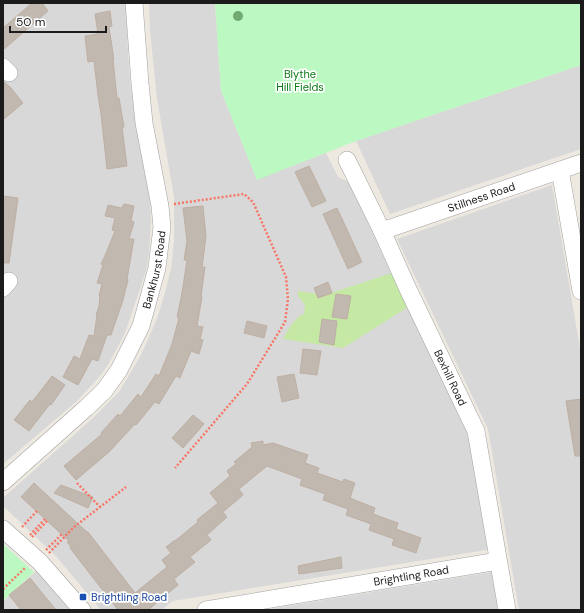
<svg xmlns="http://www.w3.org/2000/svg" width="584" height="613" viewBox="0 0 584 613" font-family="'DM Sans',sans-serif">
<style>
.residential{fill:#d9d8d8}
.grass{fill:#c6e8a5}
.park{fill:#bcf8c1}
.building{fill:#c1b8b0;stroke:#beafa3}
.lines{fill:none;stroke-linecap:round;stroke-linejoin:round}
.minor-casing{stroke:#a2a2a2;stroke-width:18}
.path{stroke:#f87566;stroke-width:2.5;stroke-dasharray:2 2;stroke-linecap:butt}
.minor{stroke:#fff;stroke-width:17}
.tree{fill:#71aa70}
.transit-dot{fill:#1a4fb4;stroke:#fff;stroke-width:1.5}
.labels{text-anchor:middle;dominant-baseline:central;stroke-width:3.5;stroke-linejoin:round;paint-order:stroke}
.park-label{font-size:11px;fill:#0c7615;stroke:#fff}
.street-label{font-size:11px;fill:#1b1b1b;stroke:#fff}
.transit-label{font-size:11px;fill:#164399;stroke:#fff;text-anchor:start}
</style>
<rect width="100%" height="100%" fill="#ede9e0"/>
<g class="residential">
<polygon points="3,3 126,3 128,54 131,90 150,202 151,219 149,253 146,271 125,333 109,363 101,375 77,401 3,464"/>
<polygon points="149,3 215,3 221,91 257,179 326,153 338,177 349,182 399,290 469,433 488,548 486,550 173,601 161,610 101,610 55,555 3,506 3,498 93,418 119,392 141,355 157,319 164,296 171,269 174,241 174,197 157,99 150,31"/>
<polygon points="581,65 581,149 390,214 356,141"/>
<polygon points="552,185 581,354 581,610 519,610 488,429 397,239"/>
<polygon points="37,570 70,610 3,610 3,602"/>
<polygon points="492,572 498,610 264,610"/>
</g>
<path class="grass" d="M392 273 408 307 343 348 283 339C287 331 296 316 304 314L305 305 298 296V291L325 295Z"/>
<g class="park">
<polygon points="215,3 581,3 581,65 356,141 257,180 221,91"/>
<polygon points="3,544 34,572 3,601"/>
</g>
<g class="building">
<polygon points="32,3 42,3 48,11 3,50 3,28"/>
<polygon points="110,11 112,26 109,27 114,60 113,60 117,98 119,98 124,127 122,127 127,166 107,169 101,114 98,95 94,61 88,62 85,36 98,34 95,14"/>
<polygon points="3,81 11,88 23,103 3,120"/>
<polygon points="309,166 326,201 312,207 295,172"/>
<polygon points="3,196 18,198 9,263 3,263"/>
<polygon points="124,204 134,206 131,221 134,222 129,239 134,239 127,279 128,280 123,300 111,335 107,335 98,361 92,359 78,385 63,377 74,356 80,359 89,335 94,336 97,315 96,315 99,306 100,296 99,296 102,284 97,283 103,265 101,264 107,251 115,231 112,230 115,218 105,216 108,205 121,208"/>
<polygon points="203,206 206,237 202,267 205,267 201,296 202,297 197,326 203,327 200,339 203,340 199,354 191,351 180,378 176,376 159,404 155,402 136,425 135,424 109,452 76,480 64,466 102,434 101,433 118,414 120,416 138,394 141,397 156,374 159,376 172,344 179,318 177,317 182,293 187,260 184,260 187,241 183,208"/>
<polygon points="337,208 362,262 348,269 323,214"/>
<polygon points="328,282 332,293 318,298 314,288"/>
<polygon points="336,294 351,296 347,319 332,317"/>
<polygon points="322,319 337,321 334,345 319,342"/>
<polygon points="247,321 267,326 264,338 244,333"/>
<polygon points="303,349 321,351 317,375 300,373"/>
<polygon points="294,374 299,398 282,402 277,377"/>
<polygon points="52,376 65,385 51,405 50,404 29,431 14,420 30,400 32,402"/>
<polygon points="581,399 581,456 575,456 566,401"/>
<polygon points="193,415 204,424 183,448 172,438"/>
<polygon points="263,441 263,445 273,443 308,455 305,463 319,468 317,473 343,482 344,479 355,483 350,498 375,508 373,514 398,523 396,529 421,538 416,553 392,545 394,539 369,530 371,524 346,515 348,509 323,500 325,494 300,485 302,479 267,466 239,489 243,495 223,512 227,517 207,535 211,540 190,557 195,562 174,579 178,585 148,610 118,610 70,548 71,547 67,542 69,541 21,497 34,483 87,532 88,532 135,593 167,567 162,560 171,553 166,547 175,540 175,541 198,522 197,520 218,503 210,493 230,476 227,471 236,464 234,462 252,447 251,443"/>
<polygon points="61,485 93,497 88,508 54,493"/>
<polygon points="341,557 342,568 299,574 298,566"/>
<polygon points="30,578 56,610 21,610 9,595"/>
</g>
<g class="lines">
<defs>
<g id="minor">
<polyline points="3,67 9,73"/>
<path id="s1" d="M347 160 382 231 407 287 476 431 507 610"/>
<polyline points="560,170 581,291"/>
<path id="s2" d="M382 231 581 163"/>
<polyline points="3,288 9,281"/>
<path id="s3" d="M3 482 86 408 104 391 119 370 141 326 157 268 162 227 160 206 144 123 140 83 134 3"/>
<polyline points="3,529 40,562 82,610"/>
<path id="s4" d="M206 610 498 561"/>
</g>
</defs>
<use href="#minor" class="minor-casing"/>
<g class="path">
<polyline points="174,204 244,194 253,202 286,277 288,299 285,322 247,384 175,468"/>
<polyline points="77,483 100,507"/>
<polyline points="22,527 37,511"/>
<polyline points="30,535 45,519"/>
<polyline points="32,537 47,521"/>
<polyline points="46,550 62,534"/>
<polyline points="49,553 74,527 126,487"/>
<polyline points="3,589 25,568"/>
</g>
<use href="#minor" class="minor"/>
</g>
<circle class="tree" cx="238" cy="16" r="5"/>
<rect class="transit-dot" x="79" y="593" width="8" height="8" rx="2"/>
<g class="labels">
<g class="park-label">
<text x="300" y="74">Blythe<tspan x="300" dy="13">Hill Fields</tspan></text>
</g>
<g class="street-label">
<text stroke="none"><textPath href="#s2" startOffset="105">Stillness Road</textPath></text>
<text stroke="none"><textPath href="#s3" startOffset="269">Bankhurst Road</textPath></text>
<text stroke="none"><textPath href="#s1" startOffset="241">Bexhill Road</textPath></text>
<text stroke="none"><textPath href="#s4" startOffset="208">Brightling Road</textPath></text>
</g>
<g class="transit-label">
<text x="91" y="597">Brightling Road</text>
</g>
</g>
<rect width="584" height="613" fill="none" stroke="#1b1b1b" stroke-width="8"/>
<path d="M10 26v6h96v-6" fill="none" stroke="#1b1b1b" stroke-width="2"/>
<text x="16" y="26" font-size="12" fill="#1b1b1b" stroke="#ffffff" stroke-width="3" paint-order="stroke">50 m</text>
</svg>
